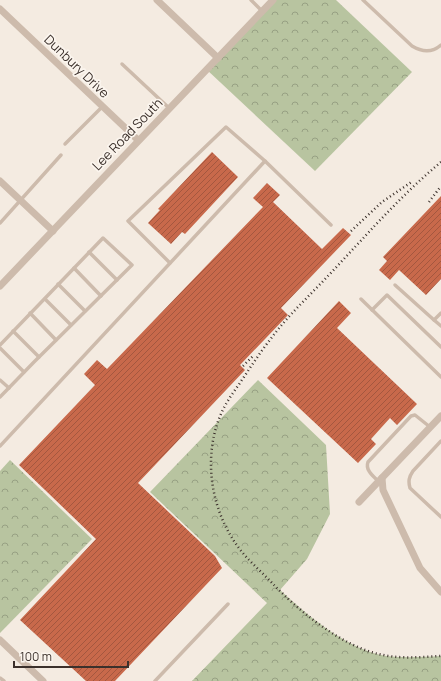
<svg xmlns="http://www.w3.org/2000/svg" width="441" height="681" viewBox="0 0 441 681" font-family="Manrope,sans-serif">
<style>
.forest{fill:url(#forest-crowns)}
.building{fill:url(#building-hatch)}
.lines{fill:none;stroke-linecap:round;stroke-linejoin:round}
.lane{stroke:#cdbbac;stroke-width:3.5}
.street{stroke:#cdbbac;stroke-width:7}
.rail{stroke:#3b302b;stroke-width:2.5;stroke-dasharray:1 3;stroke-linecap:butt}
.labels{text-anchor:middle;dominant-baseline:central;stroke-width:3.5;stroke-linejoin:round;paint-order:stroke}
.street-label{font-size:13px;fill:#3b302b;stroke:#fbf5ee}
</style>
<defs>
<pattern id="forest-crowns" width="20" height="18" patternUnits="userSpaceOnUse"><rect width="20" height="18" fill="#b8c4a0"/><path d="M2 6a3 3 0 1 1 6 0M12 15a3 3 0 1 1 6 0" fill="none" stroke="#97a083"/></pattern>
<pattern id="building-hatch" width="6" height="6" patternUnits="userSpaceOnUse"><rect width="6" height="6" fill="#c8694b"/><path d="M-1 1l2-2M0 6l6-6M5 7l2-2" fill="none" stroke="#a4573f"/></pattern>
</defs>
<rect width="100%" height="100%" fill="#f4ebe1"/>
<g class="forest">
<polygon points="273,0 336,0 412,72 315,171 206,69"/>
<path d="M258 380 326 445 330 514 307 559 280 590C307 615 348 650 386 656 404 658 423 657 441 656V681H192L267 603 150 492Z"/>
<polygon points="10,460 92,539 0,633 0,471"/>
</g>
<g class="building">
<polygon points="212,152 238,177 185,234 182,232 171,244 148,223 160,210 158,209"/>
<polygon points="267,183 280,195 273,202 322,249 343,228 351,235 281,308 288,315 240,365 245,370 138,483 215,556 222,568 115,681 86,681 20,620 96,539 19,465 95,385 84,374 97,360 107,369 263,207 253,198"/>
<polygon points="441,196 441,279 426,295 399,270 390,280 379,270 387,261 383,257"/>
<polygon points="339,301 351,313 337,328 417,404 397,425 390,418 371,439 376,444 358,463 267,378"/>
</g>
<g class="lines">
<g class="lane">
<polyline points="251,0 262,11"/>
<path d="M363 0 412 46C422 52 432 53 441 45"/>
<polyline points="122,64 169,108"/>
<polyline points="65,144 103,106"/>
<polyline points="0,223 61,155"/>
<polyline points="89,252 117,280"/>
<polyline points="170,263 128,221 226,127 265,161 331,225"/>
<polyline points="74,268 101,296"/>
<polyline points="58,284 85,311"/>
<polyline points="395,285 434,320"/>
<polyline points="45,299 71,325"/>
<polyline points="361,299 441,377"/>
<polyline points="372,310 387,295 441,347"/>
<polyline points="30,313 56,340"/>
<polyline points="441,313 434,320 441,326"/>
<polyline points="13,331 39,357"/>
<polyline points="0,345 103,238 132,265 34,362 0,397"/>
<polyline points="0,348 24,372"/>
<polyline points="0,380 9,388"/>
<path d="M441 441 413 471C409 477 408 481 410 488L441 517"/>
<polyline points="0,446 265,161"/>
<path d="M379 482C373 476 365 470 368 462L411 416 415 415 430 427"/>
<polyline points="0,678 4,681"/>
<polyline points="155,681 228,604"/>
</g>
<g class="street">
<polyline points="157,0 218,58"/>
<polyline points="0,9 138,140"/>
<polyline points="0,181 53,231"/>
<polyline points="0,286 273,0"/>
<polyline points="382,478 383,490 420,568 441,592"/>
<polyline points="359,502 441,416"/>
<polyline points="0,640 43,681"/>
</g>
<g class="rail">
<path d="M441 162C399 197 364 238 327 277 311 294 294 310 280 327 267 343 255 360 244 377 236 389 227 400 221 414 203 455 210 507 236 544 246 559 261 571 273 584 300 612 344 648 383 655 402 659 422 657 441 656"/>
<polyline points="429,202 441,186"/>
<polyline points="351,231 382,202 413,181"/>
<polyline points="243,366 253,356"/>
</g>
</g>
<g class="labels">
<g class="street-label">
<text transform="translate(77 66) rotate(44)">Dunbury Drive</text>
<text transform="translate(127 134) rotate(-46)">Lee Road South</text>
</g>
</g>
<path d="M14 661v6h114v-6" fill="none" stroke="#3b302b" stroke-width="2"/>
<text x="20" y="661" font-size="12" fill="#3b302b" stroke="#fbf5ee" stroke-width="3" paint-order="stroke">100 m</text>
</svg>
